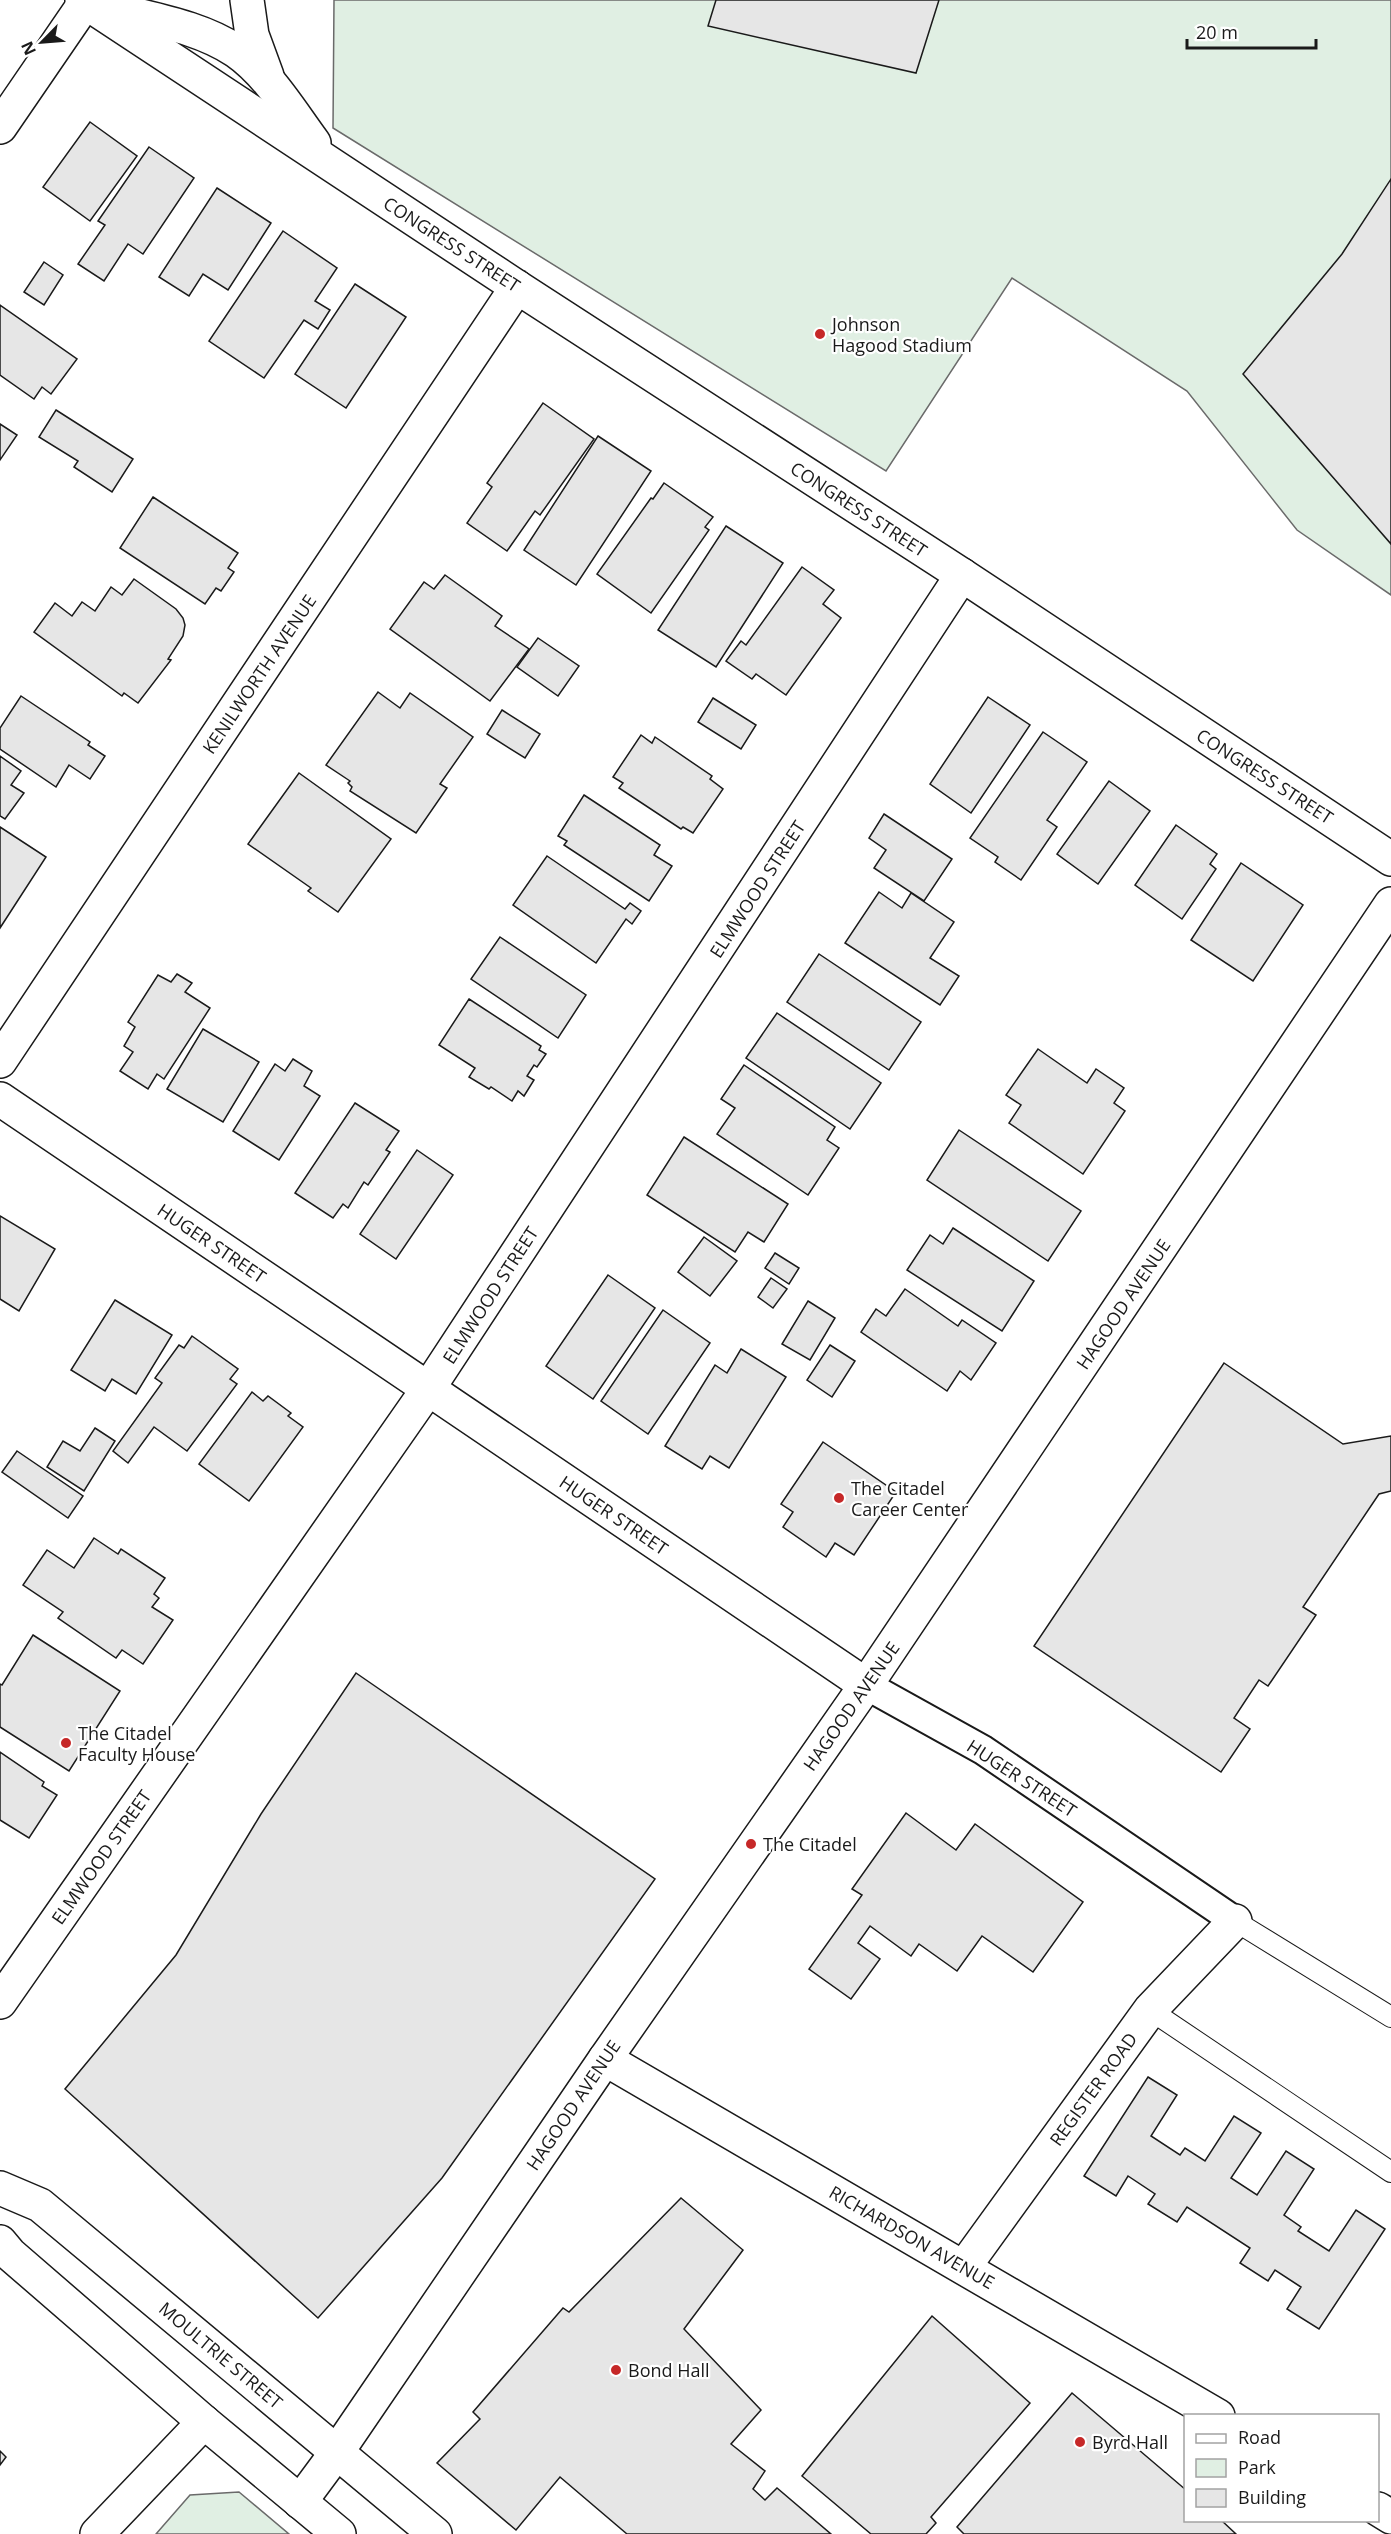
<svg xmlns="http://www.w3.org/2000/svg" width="1391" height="2534" viewBox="0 0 1391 2534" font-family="'Open Sans',sans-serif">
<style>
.green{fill:#e0efe3;stroke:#6a6a6a;stroke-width:1.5}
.building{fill:#e6e6e6;stroke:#1a1a1a;stroke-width:1.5}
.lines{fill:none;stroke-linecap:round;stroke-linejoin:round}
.service-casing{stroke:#1a1a1a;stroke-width:22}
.pedestrian-casing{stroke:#1a1a1a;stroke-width:32}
.minor-casing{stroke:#1a1a1a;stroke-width:36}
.tertiary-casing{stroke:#1a1a1a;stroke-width:36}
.service{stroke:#fff;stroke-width:20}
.pedestrian{stroke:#fff;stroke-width:28}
.minor{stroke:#fff;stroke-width:33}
.tertiary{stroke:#fff;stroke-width:33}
.poi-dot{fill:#c62828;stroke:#fff;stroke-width:2}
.labels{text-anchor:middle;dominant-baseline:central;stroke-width:4.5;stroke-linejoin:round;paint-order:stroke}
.street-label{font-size:18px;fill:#1a1a1a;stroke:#fff}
.poi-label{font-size:18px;fill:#1a1a1a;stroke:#fff;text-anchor:start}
</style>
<rect width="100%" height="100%" fill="#fff"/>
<g class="green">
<polygon points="334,0 1391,0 1391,595 1297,530 1187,391 1012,278 886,471 333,128"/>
<polygon points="239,2492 289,2534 156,2534 190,2495"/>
</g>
<g class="building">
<polygon points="716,0 939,0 916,73 708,26"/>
<polygon points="90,122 137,156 90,221 43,187"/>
<polygon points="149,147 194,178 143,254 128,244 104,281 78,264 105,225 98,221"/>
<polygon points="1391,179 1391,544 1243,374 1342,254"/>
<polygon points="217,188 271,223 228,290 203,274 189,296 159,277"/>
<polygon points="283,231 337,268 315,301 330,310 318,329 304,320 264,378 209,341"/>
<polygon points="44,262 63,275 44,305 24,292"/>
<polygon points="355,284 406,317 346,408 295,374"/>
<polygon points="0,305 77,359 51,394 42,387 34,399 0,375"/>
<polygon points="543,403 594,439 540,515 535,511 507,551 467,523 492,487 487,483"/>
<polygon points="56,410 133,459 112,492 74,467 78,461 39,437"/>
<polygon points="0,424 17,435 0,460"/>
<polygon points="598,436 651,471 576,585 524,550"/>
<polygon points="664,483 713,517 705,527 709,530 651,613 597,574 651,498 653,499"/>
<polygon points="153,497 238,553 228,568 234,572 221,591 216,588 205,604 120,548"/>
<polygon points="726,526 783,563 716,667 658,630"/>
<polygon points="802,567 834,590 823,604 841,618 786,695 756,674 752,679 726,661 741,641 746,645"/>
<polygon points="445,575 502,616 495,626 529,649 490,701 390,629 424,582 434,589"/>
<polygon points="134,579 176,609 183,618 185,625 183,636 168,659 171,660 138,703 124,693 122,696 34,632 55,603 72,616 82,602 95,611 111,587 122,595"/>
<polygon points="538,638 579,666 558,696 517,667"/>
<polygon points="378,692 400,708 410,693 473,737 440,784 447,788 416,833 350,791 352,787 348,783 350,781 326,765"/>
<polygon points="21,696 90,742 88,745 105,756 90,779 69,765 56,787 0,749 0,728"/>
<polygon points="988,697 1030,725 971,813 930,784"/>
<polygon points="713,698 756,725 741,749 698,722"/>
<polygon points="502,710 540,734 525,758 487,734"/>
<polygon points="1043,732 1087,762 1047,820 1057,827 1021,880 995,862 998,857 970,838"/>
<polygon points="641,735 652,743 655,737 712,776 710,779 723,789 693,833 683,827 681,829 619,788 623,783 613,777"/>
<polygon points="0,756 21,771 11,785 24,793 5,819 0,816"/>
<polygon points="299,773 391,839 338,912 308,891 311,888 248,844"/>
<polygon points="1109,781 1150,811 1098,884 1057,854"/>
<polygon points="584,795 660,845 654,855 672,866 649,901 564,845 567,841 558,836"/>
<polygon points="884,814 952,859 924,901 874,868 886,850 869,838"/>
<polygon points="1176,825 1217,854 1210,864 1216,869 1182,919 1135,885"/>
<polygon points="0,827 46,857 0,928"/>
<polygon points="547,856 625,909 630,903 641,911 632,924 626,919 596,963 513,905"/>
<polygon points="1241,863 1303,905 1253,981 1191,940"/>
<polygon points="879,892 902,908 911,893 954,922 930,958 959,976 940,1005 845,943"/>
<polygon points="500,937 586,995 558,1038 471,979"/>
<polygon points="819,954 921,1022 889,1070 787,1002"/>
<polygon points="177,974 192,983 185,992 210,1008 164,1079 157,1074 148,1089 120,1071 133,1052 124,1046 135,1027 128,1022 158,975 171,982"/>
<polygon points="469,999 541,1046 539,1050 546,1054 537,1067 534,1065 527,1076 534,1080 524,1096 518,1091 512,1101 491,1087 489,1089 469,1077 475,1068 439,1045"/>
<polygon points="777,1013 881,1083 850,1129 746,1058"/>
<polygon points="203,1029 259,1062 223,1122 167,1089"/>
<polygon points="1038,1049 1087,1083 1096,1069 1124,1088 1114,1103 1125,1111 1083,1174 1009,1123 1021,1105 1006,1095"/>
<polygon points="293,1059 312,1071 304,1086 320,1096 279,1160 233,1131 275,1064 285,1071"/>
<polygon points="744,1065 835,1127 827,1140 839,1148 808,1195 717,1134 735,1108 721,1099"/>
<polygon points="355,1103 399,1131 386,1150 390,1152 368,1185 364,1182 348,1208 343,1204 333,1218 295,1193"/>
<polygon points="959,1130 1081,1211 1048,1261 927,1180"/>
<polygon points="684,1137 788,1204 764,1242 748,1232 735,1252 647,1195"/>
<polygon points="417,1150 453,1175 396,1259 360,1234"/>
<polygon points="0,1216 55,1249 19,1311 0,1299"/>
<polygon points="953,1228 1034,1281 1002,1331 907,1270 930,1235 943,1244"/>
<polygon points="704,1237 737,1261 710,1296 678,1272"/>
<polygon points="775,1253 799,1268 789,1284 765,1268"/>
<polygon points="608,1275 655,1308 593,1399 546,1366"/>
<polygon points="771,1278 787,1289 773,1308 758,1297"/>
<polygon points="905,1289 958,1326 962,1320 996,1343 971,1380 960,1371 947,1391 861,1332 876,1309 886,1316"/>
<polygon points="115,1300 172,1335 136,1394 112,1379 105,1391 71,1370"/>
<polygon points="808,1301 835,1318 810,1360 782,1344"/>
<polygon points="663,1310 710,1343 648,1434 601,1401"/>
<polygon points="192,1336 238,1369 230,1379 237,1384 187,1451 154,1427 128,1463 113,1451 162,1383 155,1378 179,1345 184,1348"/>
<polygon points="830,1345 855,1361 832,1397 807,1380"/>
<polygon points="741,1349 786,1377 729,1468 710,1456 702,1469 665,1446 715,1365 727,1373"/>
<polygon points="1224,1363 1343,1444 1391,1436 1391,1491 1379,1494 1303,1607 1316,1615 1268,1686 1259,1680 1234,1718 1250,1729 1221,1772 1034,1646"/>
<polygon points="252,1392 263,1401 268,1396 291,1413 288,1416 303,1427 249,1501 199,1464"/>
<polygon points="95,1428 115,1441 84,1491 47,1467 63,1441 80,1451"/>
<polygon points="823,1442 896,1492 854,1555 835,1543 826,1557 783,1527 793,1512 781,1504"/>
<polygon points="17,1451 83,1496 68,1518 2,1472"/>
<polygon points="94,1538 118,1554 121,1549 165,1578 154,1594 159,1598 152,1607 173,1620 143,1664 122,1650 116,1658 58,1618 63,1612 23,1585 47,1550 74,1568"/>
<polygon points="33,1635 120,1691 69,1771 0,1727 0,1684 2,1685"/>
<polygon points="356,1673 655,1879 442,2178 318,2318 65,2089 176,1955 261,1814"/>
<polygon points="0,1752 44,1782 42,1786 57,1795 29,1838 0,1820"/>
<polygon points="906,1813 956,1850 975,1824 1083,1902 1033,1972 982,1936 957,1971 919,1944 911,1956 870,1926 858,1943 880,1959 851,1999 809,1969 862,1895 852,1889"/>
<polygon points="1148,2077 1177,2095 1151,2136 1180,2155 1185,2148 1205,2161 1234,2116 1261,2133 1231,2178 1257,2195 1286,2151 1314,2169 1284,2215 1301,2227 1298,2231 1329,2251 1356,2210 1385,2229 1319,2329 1287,2309 1301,2287 1275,2270 1268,2281 1240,2263 1250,2248 1187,2207 1177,2222 1148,2204 1155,2194 1128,2176 1116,2196 1084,2176"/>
<polygon points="681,2198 743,2250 684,2329 761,2410 731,2444 765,2471 753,2489 765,2500 777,2488 831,2534 627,2534 560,2477 516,2530 437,2463 480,2419 473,2412 563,2308 569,2312"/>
<polygon points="932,2316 1030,2403 931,2517 936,2523 926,2534 871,2534 802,2476"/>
<polygon points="1072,2393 1186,2490 1186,2520 1221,2520 1236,2534 964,2534 957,2527"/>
<polygon points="0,2451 6,2457 0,2465"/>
</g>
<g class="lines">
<defs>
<g id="service">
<polyline points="1235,1921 1391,2017"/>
<polyline points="1150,2010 1391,2172"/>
</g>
<polyline id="pedestrian" points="866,1685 983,1750 1235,1921"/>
<g id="minor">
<polyline points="82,0 517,287 962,575 1391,859"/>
<polyline points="247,0 252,35 267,76"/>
<path d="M113 9C154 20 200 27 236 51 268 73 291 112 314 143"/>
<polyline points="0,127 87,0"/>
<polyline points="0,1061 517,287"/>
<polyline points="0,2002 428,1389 962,575"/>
<polyline points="605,2059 1218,2416"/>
<polyline points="964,2267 1150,2010 1235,1921"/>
<polyline points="1378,2509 1391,2517"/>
<polyline points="97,2534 204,2422"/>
</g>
<g id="tertiary">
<polyline points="0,1099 866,1685"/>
<polyline points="0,2188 40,2205 435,2534"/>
<polyline points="0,2242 10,2254 204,2422 339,2534"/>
<polyline points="300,2502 337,2452 605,2059 866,1685 1391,904"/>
</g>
</defs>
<use href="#service" class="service-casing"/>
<use href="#pedestrian" class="pedestrian-casing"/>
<use href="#minor" class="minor-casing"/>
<use href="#tertiary" class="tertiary-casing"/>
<use href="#service" class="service"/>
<use href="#pedestrian" class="pedestrian"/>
<use href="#minor" class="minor"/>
<use href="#tertiary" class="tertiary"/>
</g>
<g class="poi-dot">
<circle cx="820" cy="334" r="6"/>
<circle cx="839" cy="1498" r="6"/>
<circle cx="66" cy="1743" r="6"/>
<circle cx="751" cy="1844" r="6"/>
<circle cx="616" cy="2370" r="6"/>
<circle cx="1080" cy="2442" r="6"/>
</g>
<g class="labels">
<g class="street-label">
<text transform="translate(452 244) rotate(33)">CONGRESS STREET</text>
<text transform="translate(859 509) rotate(33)">CONGRESS STREET</text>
<text transform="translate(259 674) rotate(-56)">KENILWORTH AVENUE</text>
<text transform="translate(1265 776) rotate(33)">CONGRESS STREET</text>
<text transform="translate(757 889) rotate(-57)">ELMWOOD STREET</text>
<text transform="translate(212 1243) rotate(34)">HUGER STREET</text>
<text transform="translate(490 1295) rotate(-57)">ELMWOOD STREET</text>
<text transform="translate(1123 1304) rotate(-56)">HAGOOD AVENUE</text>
<text transform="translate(614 1515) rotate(34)">HUGER STREET</text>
<text transform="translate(851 1706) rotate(-55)">HAGOOD AVENUE</text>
<text transform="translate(1022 1778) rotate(33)">HUGER STREET</text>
<text transform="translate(101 1857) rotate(-55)">ELMWOOD STREET</text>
<text transform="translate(1093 2089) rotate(-54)">REGISTER ROAD</text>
<text transform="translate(573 2105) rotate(-56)">HAGOOD AVENUE</text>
<text transform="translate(912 2237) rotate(30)">RICHARDSON AVENUE</text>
<text transform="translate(221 2355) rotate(40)">MOULTRIE STREET</text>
</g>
<g class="poi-label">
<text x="832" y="324">Johnson<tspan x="832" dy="21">Hagood Stadium</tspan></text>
<text x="851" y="1488">The Citadel<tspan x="851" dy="21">Career Center</tspan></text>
<text x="78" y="1733">The Citadel<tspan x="78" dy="21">Faculty House</tspan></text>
<text x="763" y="1844">The Citadel</text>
<text x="628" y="2370">Bond Hall</text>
<text x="1092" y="2442">Byrd Hall</text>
</g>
</g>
<rect x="1184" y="2414" width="195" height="108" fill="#ffffff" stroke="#a3a3a3" stroke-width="1.5"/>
<rect x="1196" y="2434" width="30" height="9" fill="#ffffff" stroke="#a3a3a3" stroke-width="1.5"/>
<text x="1238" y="2444" font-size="18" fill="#1a1a1a">Road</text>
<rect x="1196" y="2459" width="30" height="18" fill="#e0efe3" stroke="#a3a3a3" stroke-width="1.5"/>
<text x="1238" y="2474" font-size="18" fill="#1a1a1a">Park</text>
<rect x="1196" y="2489" width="30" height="18" fill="#e6e6e6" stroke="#a3a3a3" stroke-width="1.5"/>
<text x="1238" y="2504" font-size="18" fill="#1a1a1a">Building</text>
<g transform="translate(42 42) rotate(245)" stroke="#ffffff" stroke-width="4.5" paint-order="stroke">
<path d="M0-4.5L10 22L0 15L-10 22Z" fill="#1a1a1a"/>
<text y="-9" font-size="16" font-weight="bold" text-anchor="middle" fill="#1a1a1a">N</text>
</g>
<path d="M1187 39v9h129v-9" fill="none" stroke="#1a1a1a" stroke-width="3"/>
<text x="1196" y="39" font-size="18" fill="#1a1a1a" stroke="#ffffff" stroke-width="4.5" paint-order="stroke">20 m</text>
</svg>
